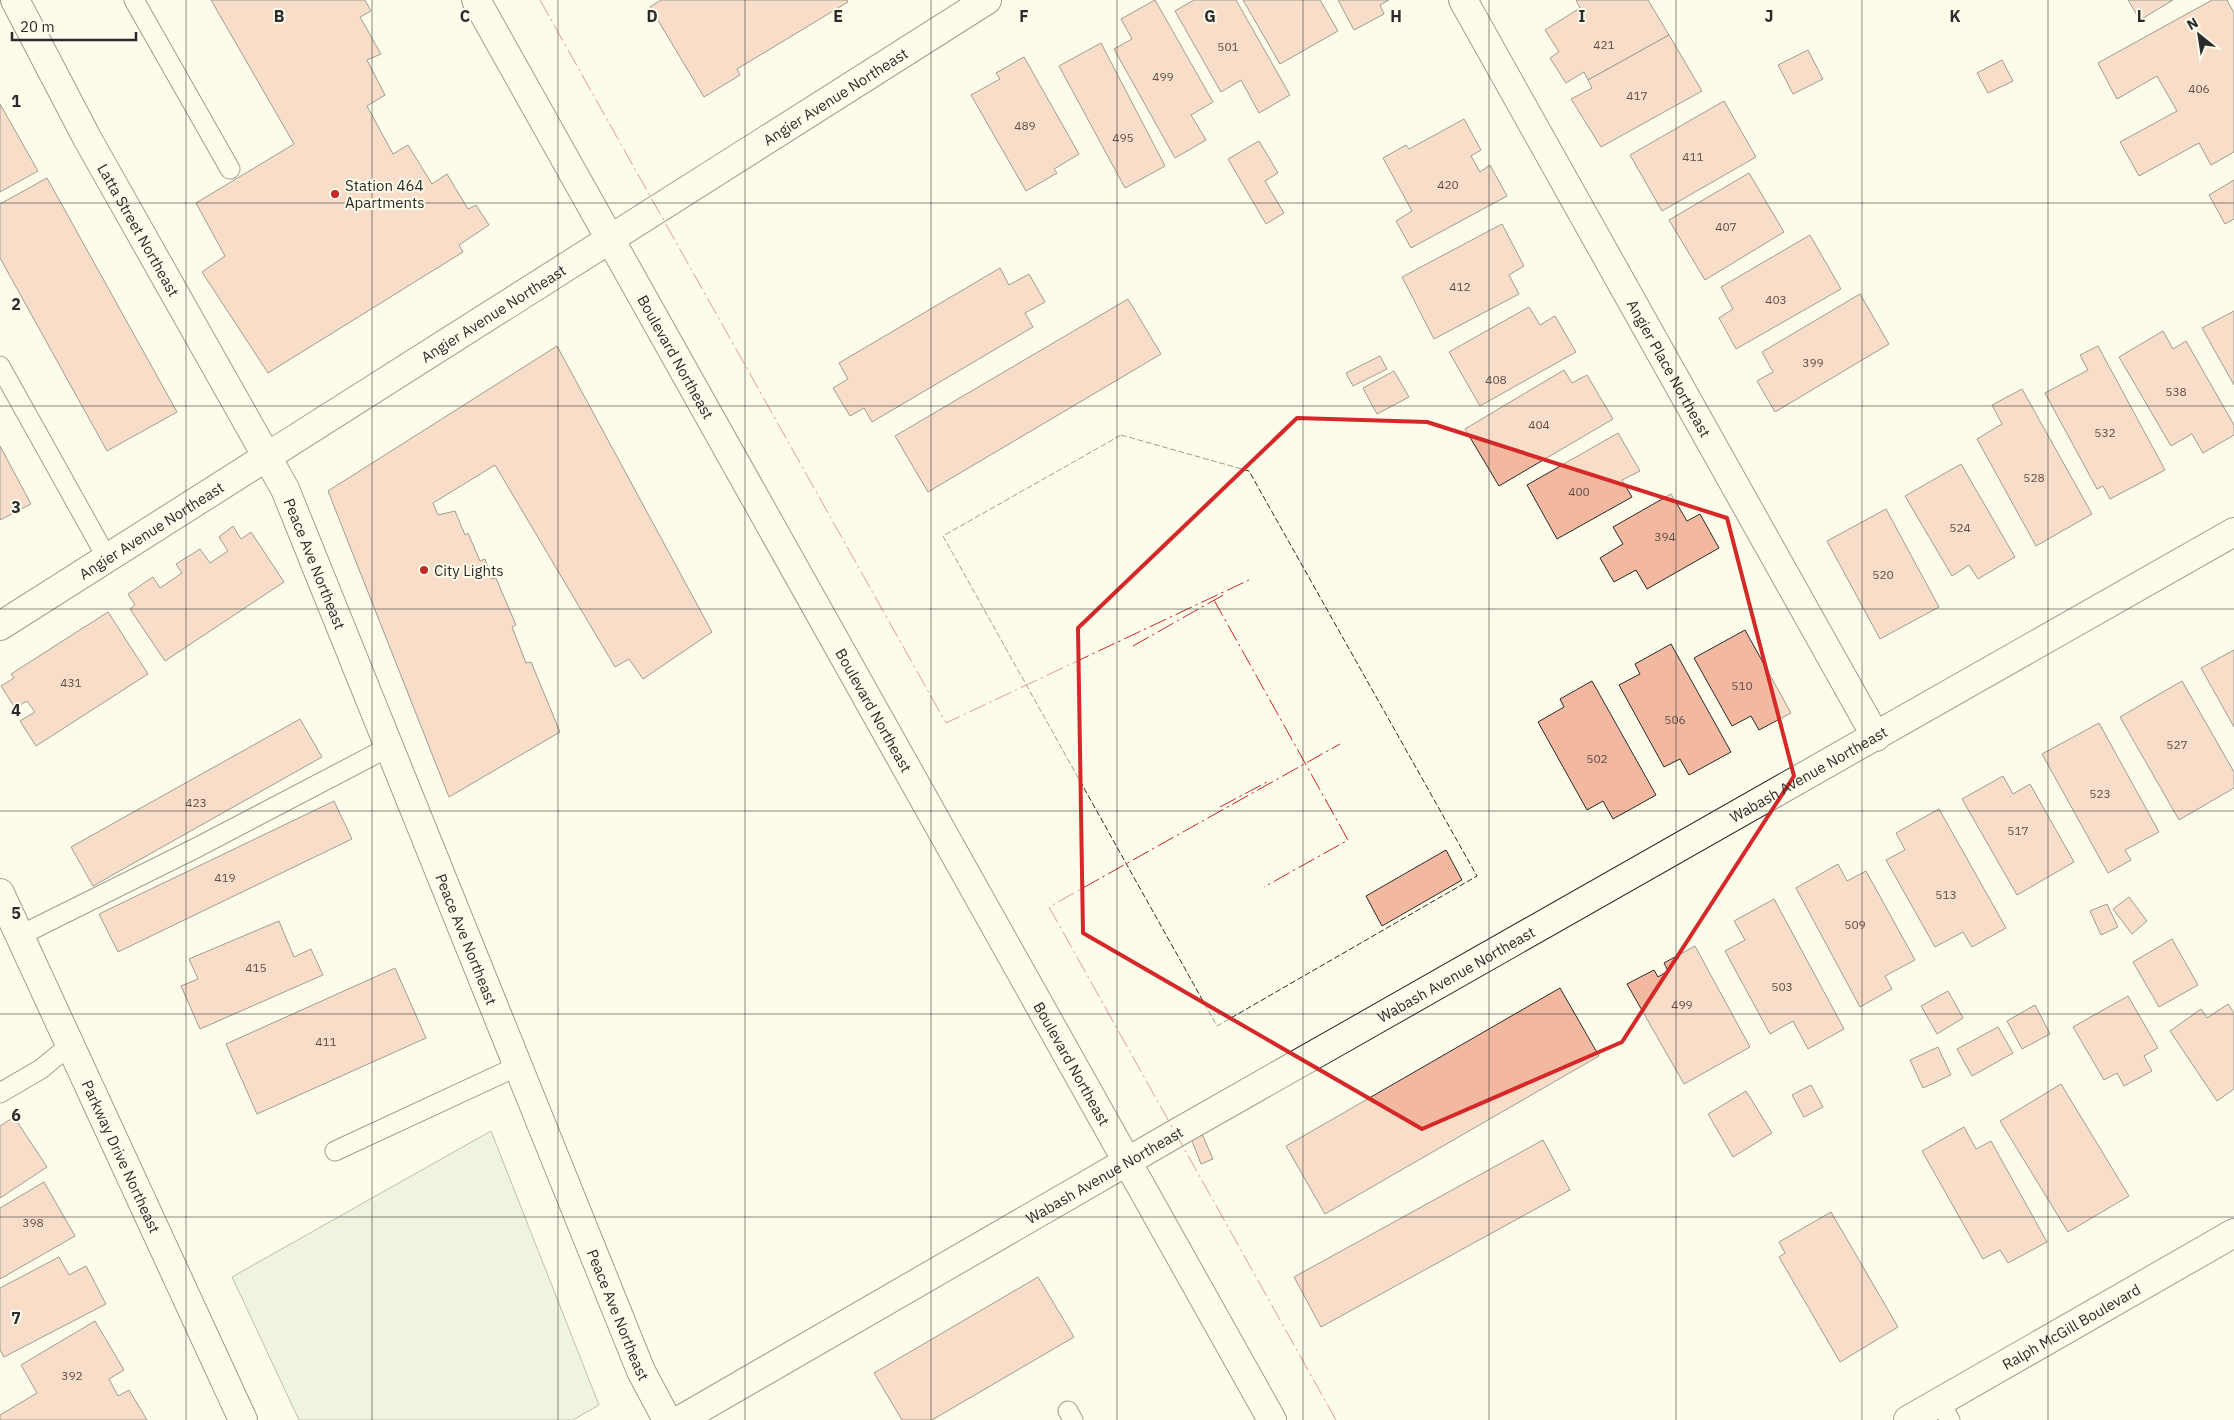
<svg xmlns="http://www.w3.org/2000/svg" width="2234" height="1420" viewBox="0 0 2234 1420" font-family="'IBM Plex Sans',sans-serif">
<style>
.green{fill:#deebd1;stroke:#74746e}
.building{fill:#f2b8a0;stroke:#2b2b2b}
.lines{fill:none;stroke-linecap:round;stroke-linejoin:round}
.lane-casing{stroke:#2b2b2b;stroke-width:21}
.street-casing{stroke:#2b2b2b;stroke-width:30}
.secondary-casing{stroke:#2b2b2b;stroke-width:30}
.lane{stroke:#fdfbea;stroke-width:19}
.street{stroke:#fdfbea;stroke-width:28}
.secondary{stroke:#fdfbea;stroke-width:28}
.fence{stroke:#2b2b2b;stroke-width:1;stroke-dasharray:6 2.5;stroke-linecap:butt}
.power{stroke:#c62828;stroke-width:1;stroke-dasharray:18 4 2.5 4;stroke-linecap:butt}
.marked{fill:none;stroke:#d62828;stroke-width:4;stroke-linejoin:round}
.grid{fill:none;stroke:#2b2b2b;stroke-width:1;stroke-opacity:0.55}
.poi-dot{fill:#c62828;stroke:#fdfbea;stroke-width:2}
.labels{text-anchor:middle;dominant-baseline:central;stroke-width:4;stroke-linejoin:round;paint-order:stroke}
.number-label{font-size:12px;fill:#5d4e48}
.street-label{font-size:15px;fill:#2b2b2b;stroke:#fdfbea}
.poi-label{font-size:15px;fill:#2b2b2b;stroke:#fdfbea;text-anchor:start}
.grid-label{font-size:16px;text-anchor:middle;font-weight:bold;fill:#2b2b2b;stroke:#fdfbea;stroke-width:4;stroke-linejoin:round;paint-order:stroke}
</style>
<rect width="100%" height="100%" fill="#fdfbea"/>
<polygon class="green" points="491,1131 599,1405 573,1420 299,1420 232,1277"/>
<g class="building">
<polygon points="211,0 365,0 371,11 360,17 381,54 367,60 385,95 367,106 393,154 408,145 432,184 447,174 468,209 476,205 489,225 459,245 463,252 268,373 202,272 225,256 196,203 294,144"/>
<polygon points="661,0 847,0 848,2 737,69 740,75 704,97 650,7"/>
<polygon points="1155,0 1213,102 1191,115 1206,140 1175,158 1114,49 1132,39 1121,19"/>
<polygon points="1194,0 1236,0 1290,95 1259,113 1241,80 1221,92 1175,11"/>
<polygon points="1243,0 1320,0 1338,31 1280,64"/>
<polygon points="1338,0 1389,0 1380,5 1384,14 1354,30"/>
<polygon points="1576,0 1648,0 1669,35 1588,80 1584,72 1566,83 1550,58 1559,52 1545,30 1580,8"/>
<polygon points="2128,0 2173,0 2140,20"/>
<polygon points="2212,0 2227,0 2234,13 2234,152 2211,165 2199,143 2139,176 2120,142 2177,111 2157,76 2117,99 2098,63"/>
<polygon points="1669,35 1702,91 1601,147 1571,99 1592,88 1588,80"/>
<polygon points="1101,43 1165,166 1125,188 1059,66"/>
<polygon points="1808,50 1823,79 1793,94 1778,65"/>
<polygon points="1024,57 1079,154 1054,169 1057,173 1026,191 971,95 1000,79 996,73"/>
<polygon points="2002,60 2013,81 1988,93 1977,73"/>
<polygon points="1724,101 1756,157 1662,211 1630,155"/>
<polygon points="0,104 38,171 0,192"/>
<polygon points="1464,119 1481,150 1471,156 1480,172 1490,165 1507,196 1411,248 1396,221 1412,211 1383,158 1406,145 1409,149"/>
<polygon points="1259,141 1278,173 1265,181 1284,213 1266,224 1228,159"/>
<polygon points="1749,173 1784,232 1705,280 1669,220"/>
<polygon points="47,178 177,412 107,451 0,258 0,204"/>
<polygon points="2234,180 2234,219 2225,224 2209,195"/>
<polygon points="1502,224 1524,266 1509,275 1519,294 1434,339 1402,277"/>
<polygon points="1810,235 1841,289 1736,349 1719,318 1733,309 1721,287"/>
<polygon points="1000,268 1009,285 1029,274 1045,302 1025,313 1033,327 872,422 864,408 850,416 833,388 848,379 839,363"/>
<polygon points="1860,294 1889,344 1775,412 1757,381 1773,372 1762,352"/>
<polygon points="1128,299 1161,354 928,492 895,436"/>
<polygon points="1529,307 1540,325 1555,316 1576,352 1480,406 1449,352"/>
<polygon points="2234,311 2234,385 2202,328"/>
<polygon points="2163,331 2173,349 2186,341 2234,425 2234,435 2203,453 2192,434 2171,446 2119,357"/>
<polygon points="557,346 712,632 643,679 629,659 615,667 495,465 433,503 438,515 455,511 465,535 468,533 480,561 485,559 492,579 496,578 516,625 512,627 526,663 531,662 560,732 449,797 328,491"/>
<polygon points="2098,346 2165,470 2110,499 2103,486 2097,489 2045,393 2088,370 2080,355"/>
<polygon points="1380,356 1387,369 1353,386 1346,373"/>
<polygon points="1564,370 1572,383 1587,375 1613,419 1499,486 1465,429"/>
<polygon points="1394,371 1409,397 1377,414 1363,388"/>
<polygon points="2022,389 2092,514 2036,546 1977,439 2002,424 1992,405"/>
<polygon points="1618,433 1640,471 1622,480 1632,497 1557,539 1527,485"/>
<polygon points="0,446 31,504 0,520"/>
<polygon points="1961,464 2015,557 1978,579 1969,565 1952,576 1905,496"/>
<polygon points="1671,494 1687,521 1700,514 1719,548 1647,589 1636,570 1614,582 1600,558 1623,544 1613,527"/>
<polygon points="1886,509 1939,607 1880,639 1827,541"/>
<polygon points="233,526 241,539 251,532 284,582 165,661 130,609 135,605 128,594 153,577 160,588 182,573 176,564 200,549 210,563 228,551 219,537"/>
<polygon points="108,612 148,674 36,746 20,721 35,712 27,701 15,708 1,686 14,678 11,674"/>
<polygon points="1745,630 1791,713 1759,730 1751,716 1732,726 1694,658"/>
<polygon points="1671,644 1731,752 1689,775 1680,759 1664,767 1619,685 1640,674 1635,664"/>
<polygon points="2234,650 2234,727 2201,668"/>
<polygon points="1592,681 1656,795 1613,819 1603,801 1587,810 1538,722 1564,707 1560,699"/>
<polygon points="2182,681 2234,772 2234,788 2179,820 2120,717"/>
<polygon points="300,719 322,757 93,886 71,847"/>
<polygon points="2099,723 2159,832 2125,850 2131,860 2108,873 2042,754"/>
<polygon points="2003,776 2013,794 2030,784 2074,862 2017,895 1962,799"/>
<polygon points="334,801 352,839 118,952 99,914"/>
<polygon points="1939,809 2006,928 1972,947 1963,932 1935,947 1886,860 1905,850 1896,833"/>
<polygon points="1446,850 1462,880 1382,926 1366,896"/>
<polygon points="1838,864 1847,881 1866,871 1915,960 1885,976 1892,989 1860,1007 1796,888"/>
<polygon points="2129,897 2147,921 2132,934 2113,909"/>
<polygon points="1774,899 1844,1029 1808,1049 1793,1021 1770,1034 1725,951 1745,940 1734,921"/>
<polygon points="2107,904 2118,927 2101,935 2090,911"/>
<polygon points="279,921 294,957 311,949 323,975 200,1029 181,986 198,979 189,959"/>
<polygon points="2172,939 2198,985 2159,1007 2133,962"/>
<polygon points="1695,946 1750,1047 1684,1084 1627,984 1654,970 1658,977 1668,971 1664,963"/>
<polygon points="395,968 426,1038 257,1114 226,1044"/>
<polygon points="1560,988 1599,1056 1325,1214 1286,1146"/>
<polygon points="1948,991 1963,1018 1937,1034 1921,1006"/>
<polygon points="2128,996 2158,1048 2144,1056 2152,1071 2124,1086 2117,1073 2104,1080 2073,1027"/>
<polygon points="2228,1004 2234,1013 2234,1089 2217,1101 2170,1031 2201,1009 2207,1018"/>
<polygon points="2035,1005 2050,1034 2022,1049 2007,1021"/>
<polygon points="1998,1027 2013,1053 1972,1076 1957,1049"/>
<polygon points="1938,1047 1951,1075 1923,1088 1910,1060"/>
<polygon points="2061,1084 2129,1196 2068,1232 2000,1121"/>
<polygon points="1811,1085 1823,1107 1804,1117 1792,1095"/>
<polygon points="1746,1091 1772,1133 1733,1157 1708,1114"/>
<polygon points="14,1117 47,1167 0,1198 0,1126"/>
<polygon points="1199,1127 1213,1159 1201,1164 1188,1131"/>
<polygon points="1964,1127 1976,1149 1991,1141 2047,1242 2008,1263 2000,1250 1983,1259 1922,1151"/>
<polygon points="1543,1140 1570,1190 1321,1327 1294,1277"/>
<polygon points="44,1182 75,1236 0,1279 0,1208"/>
<polygon points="1831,1212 1898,1327 1840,1362 1779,1257 1785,1253 1779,1242"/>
<polygon points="59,1257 69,1275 86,1266 106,1304 4,1357 0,1350 0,1288"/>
<polygon points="1038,1277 1074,1337 932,1420 902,1420 874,1373"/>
<polygon points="95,1321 124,1370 109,1379 118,1396 129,1390 147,1420 0,1420 0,1415 37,1393 21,1365"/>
</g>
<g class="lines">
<defs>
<g id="lane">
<polyline points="134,0 230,169"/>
<polyline points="0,366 107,558"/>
<polyline points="19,936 196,848 389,747"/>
<polyline points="0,1093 41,1069 70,1045"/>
<polyline points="335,1151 518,1066"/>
<polyline points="1940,1402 1950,1420"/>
<polyline points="1068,1411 1073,1420"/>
</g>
<g id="street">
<path id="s1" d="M15 0 87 138 285 489 641 1371 667 1420"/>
<path id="s2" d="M1463 0 1876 737"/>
<path id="s3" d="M0 626 987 0"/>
<path id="s4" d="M680 1420 1180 1131 2234 532"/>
</g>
<g id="secondary">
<path id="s5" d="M476 0 1272 1420"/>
<path id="s6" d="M0 893 243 1420"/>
<path id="s7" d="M1908 1420 2234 1233"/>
</g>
</defs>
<use href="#lane" class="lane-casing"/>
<use href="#street" class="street-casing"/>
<use href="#secondary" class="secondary-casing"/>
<use href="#lane" class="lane"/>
<use href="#street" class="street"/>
<use href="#secondary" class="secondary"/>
<polygon class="fence" points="1121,435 1249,471 1477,876 1217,1026 943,536"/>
<g class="power">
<polyline points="540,0 946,723 1249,580"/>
<polyline points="1214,600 1348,840 1264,887"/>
<polyline points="1133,646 1225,594"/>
<polyline points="1220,807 1267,782"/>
<polyline points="1336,1420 1049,907 1340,744"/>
</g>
</g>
<path d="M0 0H2234V1420H0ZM1297 418 1427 422 1727 518 1794 776 1622 1042 1422 1129 1083 933 1078 628Z" fill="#fdfbea" fill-opacity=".55" fill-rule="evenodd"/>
<path class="marked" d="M1297 418 1427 422 1727 518 1794 776 1622 1042 1422 1129 1083 933 1078 628Z"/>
<path class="grid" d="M186 0V1420M372 0V1420M558 0V1420M745 0V1420M931 0V1420M1117 0V1420M1303 0V1420M1489 0V1420M1676 0V1420M1862 0V1420M2048 0V1420M0 203H2234M0 406H2234M0 609H2234M0 811H2234M0 1014H2234M0 1217H2234"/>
<g class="poi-dot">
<circle cx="335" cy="194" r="5"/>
<circle cx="424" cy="570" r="5"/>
</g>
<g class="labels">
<g class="number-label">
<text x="1604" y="44">421</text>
<text x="1228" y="46">501</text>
<text x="1163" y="76">499</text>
<text x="2199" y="88">406</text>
<text x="1637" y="95">417</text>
<text x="1025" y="125">489</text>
<text x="1123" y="137">495</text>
<text x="1693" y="156">411</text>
<text x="1448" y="184">420</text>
<text x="1726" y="226">407</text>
<text x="1460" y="286">412</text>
<text x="1776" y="299">403</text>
<text x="1813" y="362">399</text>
<text x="1496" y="379">408</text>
<text x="2176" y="391">538</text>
<text x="1539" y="424">404</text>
<text x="2105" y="432">532</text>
<text x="2034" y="477">528</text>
<text x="1579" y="491">400</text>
<text x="1960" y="527">524</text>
<text x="1665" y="536">394</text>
<text x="1883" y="574">520</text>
<text x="71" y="682">431</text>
<text x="1742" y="685">510</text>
<text x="1675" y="719">506</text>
<text x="2177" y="744">527</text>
<text x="1597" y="758">502</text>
<text x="2100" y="793">523</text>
<text x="196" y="802">423</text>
<text x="2018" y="830">517</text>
<text x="225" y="877">419</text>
<text x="1946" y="894">513</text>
<text x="1855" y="924">509</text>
<text x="256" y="967">415</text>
<text x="1782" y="986">503</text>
<text x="1682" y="1004">499</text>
<text x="326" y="1041">411</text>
<text x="33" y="1222">398</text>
<text x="72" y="1375">392</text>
</g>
<g class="street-label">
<text stroke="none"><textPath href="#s3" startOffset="989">Angier Avenue Northeast</textPath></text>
<text stroke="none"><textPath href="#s1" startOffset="261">Latta Street Northeast</textPath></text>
<text stroke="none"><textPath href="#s3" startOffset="584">Angier Avenue Northeast</textPath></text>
<text stroke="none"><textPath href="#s5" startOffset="409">Boulevard Northeast</textPath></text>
<text stroke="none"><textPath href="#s2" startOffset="422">Angier Place Northeast</textPath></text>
<text stroke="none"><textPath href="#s3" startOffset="179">Angier Avenue Northeast</textPath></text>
<text stroke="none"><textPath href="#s1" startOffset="639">Peace Ave Northeast</textPath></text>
<text stroke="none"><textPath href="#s5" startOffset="814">Boulevard Northeast</textPath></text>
<text stroke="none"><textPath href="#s4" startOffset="1300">Wabash Avenue Northeast</textPath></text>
<text stroke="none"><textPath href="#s1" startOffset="1044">Peace Ave Northeast</textPath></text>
<text stroke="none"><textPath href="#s4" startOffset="895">Wabash Avenue Northeast</textPath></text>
<text stroke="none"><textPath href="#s5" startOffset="1219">Boulevard Northeast</textPath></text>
<text stroke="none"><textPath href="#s6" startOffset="290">Parkway Drive Northeast</textPath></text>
<text stroke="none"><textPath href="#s4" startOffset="490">Wabash Avenue Northeast</textPath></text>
<text stroke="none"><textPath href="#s1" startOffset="1449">Peace Ave Northeast</textPath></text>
<text stroke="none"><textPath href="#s7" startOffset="188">Ralph McGill Boulevard</textPath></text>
</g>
<g class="poi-label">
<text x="345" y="185">Station 464<tspan x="345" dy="17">Apartments</tspan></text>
<text x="434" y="570">City Lights</text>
</g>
</g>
<g class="grid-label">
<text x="279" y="22">B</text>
<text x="465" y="22">C</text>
<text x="652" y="22">D</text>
<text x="838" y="22">E</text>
<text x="1024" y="22">F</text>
<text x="1210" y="22">G</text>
<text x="1396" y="22">H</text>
<text x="1582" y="22">I</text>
<text x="1769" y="22">J</text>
<text x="1955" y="22">K</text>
<text x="2141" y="22">L</text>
<text x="16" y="107">1</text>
<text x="16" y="310">2</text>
<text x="16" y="513">3</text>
<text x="16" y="716">4</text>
<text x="16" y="919">5</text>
<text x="16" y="1121">6</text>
<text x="16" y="1324">7</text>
</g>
<g transform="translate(2199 35) rotate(330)" stroke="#fdfbea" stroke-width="4" paint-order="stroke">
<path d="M0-4L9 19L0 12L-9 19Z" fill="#2b2b2b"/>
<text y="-8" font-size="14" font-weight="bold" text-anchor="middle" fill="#2b2b2b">N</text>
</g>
<path d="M12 32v8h124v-8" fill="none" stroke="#2b2b2b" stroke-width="2.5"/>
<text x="20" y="32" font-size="15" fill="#2b2b2b" stroke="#fdfbea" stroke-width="4" paint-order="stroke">20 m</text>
</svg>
